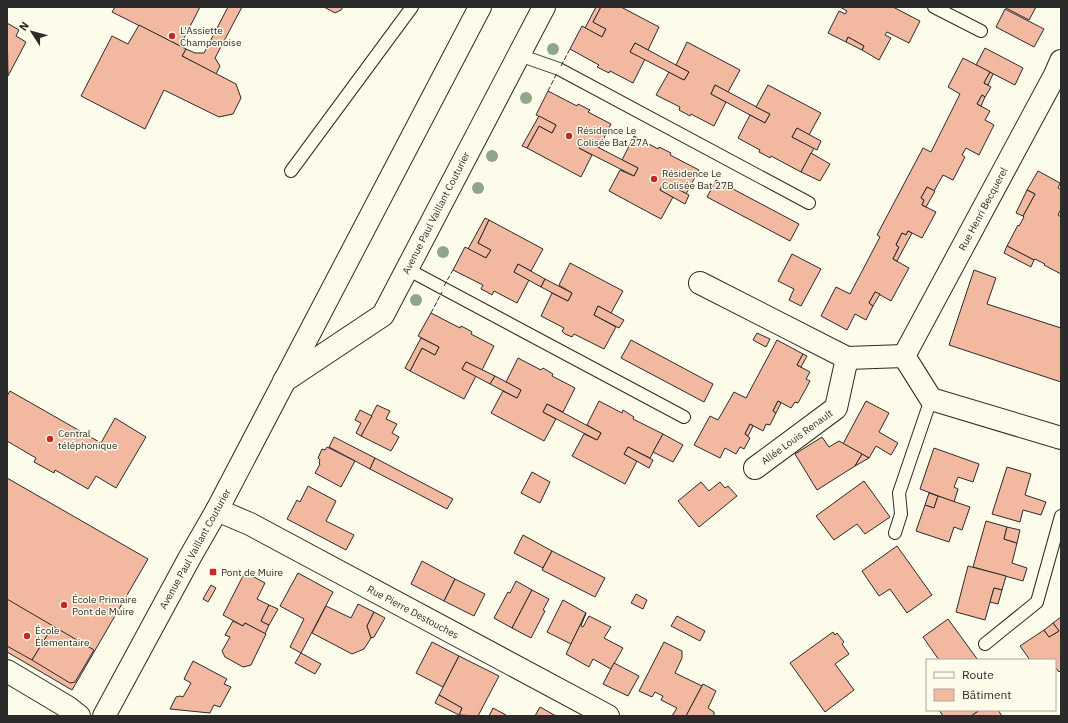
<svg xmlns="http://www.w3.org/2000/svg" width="1068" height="723" viewBox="0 0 1068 723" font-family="'IBM Plex Sans',sans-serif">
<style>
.building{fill:#f2b8a0;stroke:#2b2b2b}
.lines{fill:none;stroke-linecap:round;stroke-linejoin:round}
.service-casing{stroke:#2b2b2b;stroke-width:14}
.minor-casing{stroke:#2b2b2b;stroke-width:24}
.primary-casing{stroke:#2b2b2b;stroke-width:24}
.service{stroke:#fdfbea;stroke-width:12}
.minor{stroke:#fdfbea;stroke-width:22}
.primary{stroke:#fdfbea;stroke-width:22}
.fence{stroke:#2b2b2b;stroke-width:1;stroke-dasharray:5 2;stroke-linecap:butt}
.tree{fill:#8ea78a}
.poi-dot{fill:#c62828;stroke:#fdfbea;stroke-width:1.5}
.labels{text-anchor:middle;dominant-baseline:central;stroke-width:3;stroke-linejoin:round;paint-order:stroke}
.poi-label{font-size:10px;fill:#2b2b2b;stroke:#fdfbea;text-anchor:start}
.street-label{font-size:10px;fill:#2b2b2b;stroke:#fdfbea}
</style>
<rect width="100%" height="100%" fill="#fdfbea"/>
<g class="building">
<polygon points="115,7 200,7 180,46 112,12"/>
<polygon points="228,7 242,7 215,58 220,66 216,74 182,56 186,49 195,53 204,53"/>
<polygon points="324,7 343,7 341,10 335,13"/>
<polygon points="596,7 601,7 593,22 606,29 602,37 585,28"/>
<polygon points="601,7 621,7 659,27 648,50 635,43 630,52 645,59 633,83 610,71 609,73 597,67 599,65 570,49 582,26 602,37 606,29 593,22"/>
<polygon points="840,7 893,7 920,21 909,43 887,32 885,35 891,38 879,60 862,50 864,46 848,37 846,42 828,33 839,11 845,14 847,11"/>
<polygon points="1004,7 1036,7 1029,20"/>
<polygon points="1005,9 1044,29 1034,47 996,27"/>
<polygon points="7,23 19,30 16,36 26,42 8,76"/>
<polygon points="139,25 186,49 182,56 236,84 241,98 233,114 219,117 164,90 145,129 81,96 112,36 128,44"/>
<polygon points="848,37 864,46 862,50 846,42"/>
<polygon points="687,42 740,70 728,92 715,85 711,94 726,102 714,126 691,114 690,116 679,110 680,107 656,95 669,72 684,80 689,72 676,65"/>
<polygon points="635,43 689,72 684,80 630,52"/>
<polygon points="985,48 1023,68 1015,85 976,65"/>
<polygon points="963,58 990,72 984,83 991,87 985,97 982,95 977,104 990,111 985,120 994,125 979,155 966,148 962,155 965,157 953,180 943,175 934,191 927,187 921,198 924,200 922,205 936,212 922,238 908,231 906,235 902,233 896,245 899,247 893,259 909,268 891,301 875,292 869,303 873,306 866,320 855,314 847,330 821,316 836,287 850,294 880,237 877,235 923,148 931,152 960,94 948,87"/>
<polygon points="990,72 993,74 988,85 984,83"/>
<polygon points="715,85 770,114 765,123 711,94"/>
<polygon points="768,85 821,113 809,135 797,128 792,137 814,148 801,172 771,156 770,158 765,155 759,152 760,150 738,138 750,115 765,123 770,114 756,107"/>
<polygon points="548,91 577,106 578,104 590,110 588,112 611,124 599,148 584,140 579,148 592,155 581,177 527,148 539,126 552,133 556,125 536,115"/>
<polygon points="982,95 985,97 981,106 977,104"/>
<polygon points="539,116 556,125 552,133 539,126 527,148 522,146"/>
<polygon points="797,128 821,141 817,150 792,137"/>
<polygon points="634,136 658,149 659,147 671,153 670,155 699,170 686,194 664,182 660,190 673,197 661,219 609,191 620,170 634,176 638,168 622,160"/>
<polygon points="584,140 638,168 634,176 579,148"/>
<polygon points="811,153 830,164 820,181 801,172"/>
<polygon points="1038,171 1060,183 1058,188 1061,190 1061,209 1058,215 1061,217 1061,274 1044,265 1045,264 1035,259 1034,260 1007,246 1018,225 1019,226 1024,217 1023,216 1035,194 1027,190"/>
<polygon points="716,180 799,224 790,241 707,197"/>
<polygon points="664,182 689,195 685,204 660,190"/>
<polygon points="927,187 935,191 926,207 922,205 924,200 921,198"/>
<polygon points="1027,190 1035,194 1023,216 1016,213"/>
<polygon points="485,218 489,220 478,243 491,250 486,258 468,249"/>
<polygon points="489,220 543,249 531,271 518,264 514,272 529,280 517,303 494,291 492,295 487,292 481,289 483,285 453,270 465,247 486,258 491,250 478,243"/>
<polygon points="908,231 912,233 897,261 893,259 899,247 896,245 902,233 906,235"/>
<polygon points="1007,246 1034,260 1031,267 1004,253"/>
<polygon points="792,254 821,269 801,306 789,300 794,289 778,281"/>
<polygon points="570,263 623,291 611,313 598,306 594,315 616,327 604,349 574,334 572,337 565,334 562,331 564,328 541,316 552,293 568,301 572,293 559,285"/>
<polygon points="518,264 545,279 541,287 514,272"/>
<polygon points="974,270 996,278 987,304 1061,328 1061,382 949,345"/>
<polygon points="545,279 572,293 568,301 541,287"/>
<polygon points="875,292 880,294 873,306 869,303"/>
<polygon points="598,306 624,320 619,328 594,315"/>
<polygon points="431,313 460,328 461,326 467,329 472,332 471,334 494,346 482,370 466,362 462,369 476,376 464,399 410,371 422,348 435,355 439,347 418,336"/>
<polygon points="757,333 770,339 766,347 753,340"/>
<polygon points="421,338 439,347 435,355 422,348 410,371 405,368"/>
<polygon points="631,340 713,384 704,402 621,358"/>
<polygon points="777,340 803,354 797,365 810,372 806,379 810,381 798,403 795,402 791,408 778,401 773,411 776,413 770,425 766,424 763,431 750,424 745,434 750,438 744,449 740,447 736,454 725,448 720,458 694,445 710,416 718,420 734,392 746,398"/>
<polygon points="803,354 807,356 801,367 797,365"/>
<polygon points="518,358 541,370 543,368 553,374 552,376 575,388 563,412 547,404 543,412 556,419 544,441 491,413 503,391 517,398 521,390 506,382"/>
<polygon points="466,362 495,376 490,384 462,369"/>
<polygon points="495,376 521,390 517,398 490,384"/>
<polygon points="10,391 101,443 115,418 146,437 116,488 96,476 88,489 55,470 54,473 34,462 36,458 7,441 7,396"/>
<polygon points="599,401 622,413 623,410 634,417 633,419 663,434 650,458 628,447 624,454 637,461 625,484 572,456 584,434 597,440 601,433 587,425"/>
<polygon points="778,401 781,403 776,413 773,411"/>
<polygon points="866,401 889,413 879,432 898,443 891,455 876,446 869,458 843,444"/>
<polygon points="547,404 601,433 597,440 543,412"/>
<polygon points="377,405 390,411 386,419 397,424 392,433 399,437 391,451 361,436"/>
<polygon points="360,410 372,416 361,436 356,433 361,423 355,420"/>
<polygon points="750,424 753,426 748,436 745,434"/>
<polygon points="663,434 683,445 673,462 653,452"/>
<polygon points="334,437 375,458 370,469 329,447"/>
<polygon points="822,437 829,447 839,441 862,454 855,466 817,490 795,454"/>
<polygon points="327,447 355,461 341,487 315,473 320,464 319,463 320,460 318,458 322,449 325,450"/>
<polygon points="628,447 653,460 649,468 624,454"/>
<polygon points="934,448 979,464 973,482 958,477 954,487 958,489 954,502 920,489"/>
<polygon points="862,454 869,458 855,466"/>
<polygon points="375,458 453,499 447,509 370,469"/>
<polygon points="1007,467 1031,474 1025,495 1046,502 1041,515 1023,510 1020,522 992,514"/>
<polygon points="532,472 550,482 540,503 521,493"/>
<polygon points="7,478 148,559 72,690 7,652"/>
<polygon points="864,481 890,517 865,534 857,524 834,540 816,516"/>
<polygon points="701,482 709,491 720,482 725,488 728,486 737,496 699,527 678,501"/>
<polygon points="308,486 336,501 326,521 354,535 346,550 287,519 297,500 300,502"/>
<polygon points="929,493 938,496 934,508 925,505"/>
<polygon points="938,496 970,507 962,530 954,527 949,542 916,531 925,505 934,508"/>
<polygon points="986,521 1007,527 1004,539 1017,543 1012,563 1027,568 1023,581 973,567"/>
<polygon points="1007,527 1020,530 1017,543 1004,539"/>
<polygon points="523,535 552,551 543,568 514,553"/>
<polygon points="897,546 932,595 907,613 890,589 879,596 862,571"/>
<polygon points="552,551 605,578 595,597 542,570"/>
<polygon points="422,561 455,579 444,601 411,584"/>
<polygon points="968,566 1006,576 1002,590 994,588 985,620 956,612"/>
<polygon points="245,572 265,583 257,599 269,605 261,621 269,625 265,634 245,623 243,626 223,615"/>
<polygon points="298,573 333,592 301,653 290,647 304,619 280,606"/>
<polygon points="455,579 485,594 474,616 444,601"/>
<polygon points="516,581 532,590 512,628 494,618 508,592 510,593"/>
<polygon points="211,585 216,588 208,602 203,599"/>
<polygon points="994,588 1002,590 998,604 990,602"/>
<polygon points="532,590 549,599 543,610 545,611 531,638 512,628"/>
<polygon points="636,594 647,600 643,609 631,603"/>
<polygon points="7,599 53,626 32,660 7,646"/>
<polygon points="563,600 586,613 571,644 547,632"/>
<polygon points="358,604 374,612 367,626 371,638 364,649 352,654 312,633 326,606 351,618"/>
<polygon points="269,605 278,609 269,625 261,621"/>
<polygon points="374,612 385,618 374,637 371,638 367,626"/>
<polygon points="586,613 581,626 583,627 589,616 611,627 604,638 623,648 611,669 593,659 589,667 566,654"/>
<polygon points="677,616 705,631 700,641 671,626"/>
<polygon points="1061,617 1061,670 1059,672 1055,667 1055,660 1030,660 1020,646 1044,630 1049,637 1059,631 1053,623"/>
<polygon points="948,619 975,656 978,660 939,660 923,637"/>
<polygon points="233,621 243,626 245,623 266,634 251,665 243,667 225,657 222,651 230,637 225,635"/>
<polygon points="1053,623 1059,631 1049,637 1044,630"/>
<polygon points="53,626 94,650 75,682 70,683 32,660"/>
<polygon points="833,632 835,635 837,633 844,642 842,644 849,654 835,664 854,690 825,712 790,663"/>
<polygon points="432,642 459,656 443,687 416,673"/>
<polygon points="664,642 682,651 682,658 675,673 702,686 686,716 672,716 677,708 661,700 663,696 655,692 652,697 639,691"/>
<polygon points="301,653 321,664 315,674 295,663"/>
<polygon points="459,656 499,676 478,716 459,715 462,708 439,695"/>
<polygon points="193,661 227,679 224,684 231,687 220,707 214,705 210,713 170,709 176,697 180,696 183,697 191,683 184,679"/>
<polygon points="614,663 639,676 628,696 603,684"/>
<polygon points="703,684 716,691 708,708 714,712 714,716 686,716"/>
<polygon points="439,695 462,708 459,715 435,703"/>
<polygon points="540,707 556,716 535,716"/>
<polygon points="493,708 506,715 507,716 489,716"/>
<polygon points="939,710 980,710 971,716 943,716"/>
<polygon points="980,710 998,710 1002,716 971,716"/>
</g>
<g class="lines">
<defs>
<g id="service">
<polyline points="934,7 981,31"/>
<polyline points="519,55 559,69 809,203"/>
<polyline points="291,171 412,7"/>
<polyline points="407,269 684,417"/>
<polyline points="895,533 901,514 899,493 931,399"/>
<polyline points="985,644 1037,602 1061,516"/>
</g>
<g id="minor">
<polyline points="1061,61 1055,75 904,356 931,399 1061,438"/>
<polyline points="700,283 847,358 904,356"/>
<polyline points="284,381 383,315 544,7"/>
<polyline points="755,468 836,408 847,358"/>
<polyline points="217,510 250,524 608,716"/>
<polyline points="7,671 69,708 79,716"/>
</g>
<polyline id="primary" points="104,716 190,557 217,510 480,7"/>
</defs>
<use href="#service" class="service-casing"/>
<use href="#minor" class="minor-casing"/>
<use href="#primary" class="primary-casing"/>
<use href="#service" class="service"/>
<use href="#minor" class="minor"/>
<use href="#primary" class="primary"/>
<g class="fence">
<polyline points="561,66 570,49"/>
<polyline points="548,91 557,73"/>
<polyline points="444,286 453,270"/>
<polyline points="431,313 442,292"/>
</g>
</g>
<g class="tree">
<circle cx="553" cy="49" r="6"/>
<circle cx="526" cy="98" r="6"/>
<circle cx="492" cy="156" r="6"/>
<circle cx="478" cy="188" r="6"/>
<circle cx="443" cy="252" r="6"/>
<circle cx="416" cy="300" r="6"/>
</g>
<g class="poi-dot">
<circle cx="172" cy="36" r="4"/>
<circle cx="569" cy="136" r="4"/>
<circle cx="654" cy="179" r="4"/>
<circle cx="50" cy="439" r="4"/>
<rect x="209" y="568" width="8" height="8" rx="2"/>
<circle cx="64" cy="605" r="4"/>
<circle cx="27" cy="636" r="4"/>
</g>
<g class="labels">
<g class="poi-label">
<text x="180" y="30">L'Assiette<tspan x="180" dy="12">Champenoise</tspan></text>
<text x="577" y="130">Résidence Le<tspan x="577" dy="12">Colisée Bat 27A</tspan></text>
<text x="662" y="173">Résidence Le<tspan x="662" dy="12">Colisée Bat 27B</tspan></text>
<text x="58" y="433">Central<tspan x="58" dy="12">téléphonique</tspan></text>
<text x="221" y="572">Pont de Muire</text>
<text x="72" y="599">École Primaire<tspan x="72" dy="12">Pont de Muire</tspan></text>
<text x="35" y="630">École<tspan x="35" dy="12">Élementaire</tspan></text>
</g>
<g class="street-label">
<text transform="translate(983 209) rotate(-62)">Rue Henri Becquerel</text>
<text transform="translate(436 213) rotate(-63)">Avenue Paul Vaillant Couturier</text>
<text transform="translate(797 437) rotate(-36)">Allée Louis Renault</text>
<text transform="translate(195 549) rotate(-61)">Avenue Paul Vaillant Couturier</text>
<text transform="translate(413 612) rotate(28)">Rue Pierre Destouches</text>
</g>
</g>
<rect width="1068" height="723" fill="none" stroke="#2b2b2b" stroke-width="16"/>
<rect x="926" y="659" width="130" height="52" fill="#fdfbea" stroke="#a9a89e"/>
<rect x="934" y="672" width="20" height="6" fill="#fdfbea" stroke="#a9a89e"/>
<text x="962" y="679" font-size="12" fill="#2b2b2b">Route</text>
<rect x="934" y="689" width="20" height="12" fill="#f2b8a0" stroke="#a9a89e"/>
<text x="962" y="699" font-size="12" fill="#2b2b2b">Bâtiment</text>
<g transform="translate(32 32) rotate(306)" stroke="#fdfbea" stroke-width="3" paint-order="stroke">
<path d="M0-3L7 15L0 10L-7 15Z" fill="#2b2b2b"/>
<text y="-6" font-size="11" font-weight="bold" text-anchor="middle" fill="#2b2b2b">N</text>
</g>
</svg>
